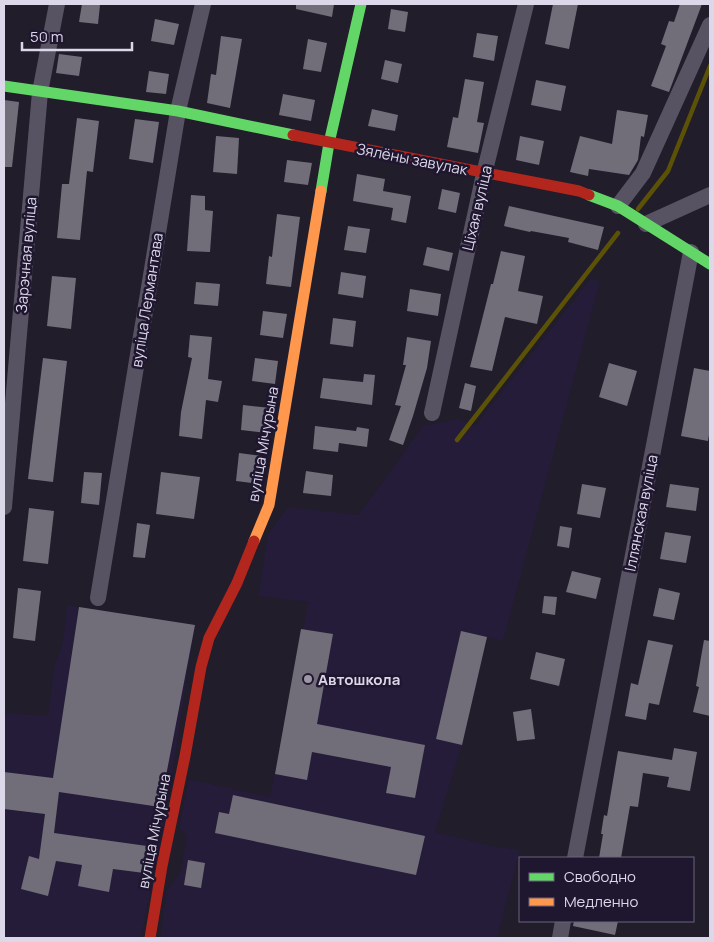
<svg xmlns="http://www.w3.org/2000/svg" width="714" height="942" viewBox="0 0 714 942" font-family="Manrope,sans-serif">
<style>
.built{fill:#251c39}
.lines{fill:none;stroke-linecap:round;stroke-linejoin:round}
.stream{stroke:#5c5207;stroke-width:4.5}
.building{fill:#716e7a}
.street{stroke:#575363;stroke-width:16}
.fast{stroke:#63d668;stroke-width:11}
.slow{stroke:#ff974d;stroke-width:11}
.jam{stroke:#b3261e;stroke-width:11}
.poi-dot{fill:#9b97a6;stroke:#1f1730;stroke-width:2}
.labels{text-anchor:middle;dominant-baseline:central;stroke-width:5;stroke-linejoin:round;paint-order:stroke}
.street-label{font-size:15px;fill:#dcd8e9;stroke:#1f1730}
.poi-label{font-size:15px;font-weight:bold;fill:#dcd8e9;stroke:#1f1730;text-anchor:start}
</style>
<rect width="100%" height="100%" fill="#211d2a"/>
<g class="built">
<polygon points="591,278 600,281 503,641 487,637 462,745 435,832 491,846 520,850 497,938 160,938 167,890 180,874 187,836 179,827 189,779 270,797 308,602 258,596 268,534 288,507 359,515 423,426 458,419 475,426"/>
<polygon points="67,605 195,625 167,808 141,938 4,938 4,713 48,716 54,668 63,642"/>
</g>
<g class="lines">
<g class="stream">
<polyline points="638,209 668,171 710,66"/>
<polyline points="457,440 618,233"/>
</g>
</g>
<g class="building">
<polygon points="82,4 100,5 98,24 79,22"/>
<polygon points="296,4 334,4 332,17 296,9"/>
<polygon points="553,4 578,4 569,49 545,44"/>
<polygon points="680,4 702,4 669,92 651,86 666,46 661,44 669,21 674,22"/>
<polygon points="391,9 408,12 405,32 388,29"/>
<polygon points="155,19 179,24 174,45 151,41"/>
<polygon points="477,33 498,36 494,61 473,57"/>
<polygon points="221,36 242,39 230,108 207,103 211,74 216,75"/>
<polygon points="308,39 327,43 321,72 303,69"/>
<polygon points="59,54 82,57 79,76 56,73"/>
<polygon points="385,60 402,64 398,83 381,79"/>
<polygon points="149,71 169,74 166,94 146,92"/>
<polygon points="465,79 484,82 477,122 484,123 478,153 447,147 453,117 458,118"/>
<polygon points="536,80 566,86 561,111 531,105"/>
<polygon points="283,94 315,100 311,121 279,115"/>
<polygon points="4,100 19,102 12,167 4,167"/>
<polygon points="372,109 398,115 395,131 368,126"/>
<polygon points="617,110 648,115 644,137 641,136 638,160 629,175 589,169 588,176 570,172 580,136 612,144"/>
<polygon points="77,118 99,121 93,172 87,171 80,240 57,238 62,184 69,184"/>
<polygon points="135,119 159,122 153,163 129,159"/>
<polygon points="216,136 239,138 237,174 213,172"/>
<polygon points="520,136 544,141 539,165 516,160"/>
<polygon points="287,160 312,163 308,185 284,182"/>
<polygon points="357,174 385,179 383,191 411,196 406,223 391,220 393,208 353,201"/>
<polygon points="442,189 460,193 456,213 438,209"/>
<polygon points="191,195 205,196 205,210 213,211 210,252 187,251"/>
<polygon points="509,206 604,227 598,250 568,242 569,238 531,231 530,232 504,226"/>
<polygon points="277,214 300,217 291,287 266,284 269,256 272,257"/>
<polygon points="348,226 370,229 366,253 344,250"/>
<polygon points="427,247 453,253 449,271 423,265"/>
<polygon points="501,251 525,256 518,291 543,296 537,324 505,317 492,371 470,367 491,284 493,284"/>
<polygon points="341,272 366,276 363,298 338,294"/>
<polygon points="52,276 76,278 71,329 47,326"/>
<polygon points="196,282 220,284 218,306 194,304"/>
<polygon points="410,289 441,294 438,316 407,311"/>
<polygon points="263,311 287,314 283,338 260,335"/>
<polygon points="333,318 356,321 353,347 330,344"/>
<polygon points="190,335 212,337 208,379 222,381 218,402 206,400 202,439 179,436 181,412 192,358 188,357"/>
<polygon points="407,337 431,341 427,368 413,416 403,445 389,440 401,406 395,405 406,365 403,365"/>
<polygon points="43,358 67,361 53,482 28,479"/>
<polygon points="255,358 278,361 275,384 252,381"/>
<polygon points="609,363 637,371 627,406 599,397"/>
<polygon points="694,368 710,371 710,429 708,441 681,436"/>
<polygon points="364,374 375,375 372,405 320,398 323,378 363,382"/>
<polygon points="465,383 476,386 471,411 459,408"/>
<polygon points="243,405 271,408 267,433 241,430"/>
<polygon points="315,426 356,431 357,427 369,429 367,447 339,443 338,452 313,449"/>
<polygon points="239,453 262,456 259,484 236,481"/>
<polygon points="306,471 333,475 331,496 303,493"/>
<polygon points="84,472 102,473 99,505 81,503"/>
<polygon points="161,472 200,477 194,519 156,514"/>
<polygon points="582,484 606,488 600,518 577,514"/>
<polygon points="670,484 699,488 696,511 666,507"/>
<polygon points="29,508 54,511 48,564 23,561"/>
<polygon points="137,523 150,525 145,558 133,557"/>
<polygon points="560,526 572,528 569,548 557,546"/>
<polygon points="665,532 691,536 686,563 660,559"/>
<polygon points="572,571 601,578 596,599 566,592"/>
<polygon points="18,588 41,591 35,641 13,638"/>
<polygon points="659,588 680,593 674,620 653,616"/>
<polygon points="544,596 557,597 555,615 542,613"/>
<polygon points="79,607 195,625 160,807 59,792 54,833 147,846 144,873 113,869 109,892 78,886 82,865 56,861 48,896 21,889 29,856 39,859 45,814 4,809 4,772 53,778"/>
<polygon points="301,629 333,634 317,724 425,745 415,798 386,793 391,767 312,752 307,780 275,774"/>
<polygon points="461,631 487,637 462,745 436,739"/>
<polygon points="648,640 673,645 659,705 649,703 646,720 625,716 631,683 638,685"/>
<polygon points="704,640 710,641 710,716 693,712 699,687 696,686"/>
<polygon points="536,652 565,659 559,686 530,679"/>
<polygon points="531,709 535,739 517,741 513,712"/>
<polygon points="674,748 697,752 690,791 667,787 669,777 643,773 638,807 630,806 621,858 599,858 603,834 601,834 604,815 607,816 618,751 672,760"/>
<polygon points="233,795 425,836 416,875 215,833 219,812 229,814"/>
<polygon points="188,860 205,863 201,888 184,885"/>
<polygon points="574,921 618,921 615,935 573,926"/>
</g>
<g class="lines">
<g class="street">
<polyline points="618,206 643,173 710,25"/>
<polyline points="646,224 710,195"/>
<polyline points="432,413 484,174 526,4"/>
<polyline points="4,507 40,92 57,4"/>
<polyline points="98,598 178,111 203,4"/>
<polyline points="575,858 691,252"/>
<polyline points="560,938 563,921"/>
</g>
<g class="fast">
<polyline points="4,86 178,111 293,135"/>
<polyline points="321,191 329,143 361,4"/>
<polyline points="589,195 618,206 710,264"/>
</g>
<polyline class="slow" points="254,541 269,505 321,191"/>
<g class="jam">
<polyline points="293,135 579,191 589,195"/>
<polyline points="150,938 162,866 185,756 201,667 209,638 237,583 254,541"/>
</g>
</g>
<circle class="poi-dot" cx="308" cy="679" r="5"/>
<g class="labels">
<g class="street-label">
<text transform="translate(412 159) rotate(11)">Зялёны завулак</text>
<text transform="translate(477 208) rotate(-77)">Ціхая вуліца</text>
<text transform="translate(26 255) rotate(-85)">Зарэчная вуліца</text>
<text transform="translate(147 300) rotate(-81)">вуліца Лермантава</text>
<text transform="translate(263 444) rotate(-80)">вуліца Мічурына</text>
<text transform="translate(641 513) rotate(-79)">Іллянская вуліца</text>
<text transform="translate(154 831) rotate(-79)">вуліца Мічурына</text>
</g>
<g class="poi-label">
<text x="318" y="679">Автошкола</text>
</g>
</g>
<rect width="714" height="942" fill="none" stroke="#dcd8e9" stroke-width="10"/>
<rect x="519" y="857" width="175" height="65" fill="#1f1730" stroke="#6b647a"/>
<rect x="529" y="873" width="25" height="8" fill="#63d668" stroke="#6b647a"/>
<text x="564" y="882" font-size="15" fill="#dcd8e9">Свободно</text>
<rect x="529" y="898" width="25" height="8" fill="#ff974d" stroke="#6b647a"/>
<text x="564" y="907" font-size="15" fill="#dcd8e9">Медленно</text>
<path d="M22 42v8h110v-8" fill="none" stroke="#dcd8e9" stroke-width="2.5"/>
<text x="30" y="42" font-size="15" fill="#dcd8e9" stroke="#1f1730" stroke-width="4" paint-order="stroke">50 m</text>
</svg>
